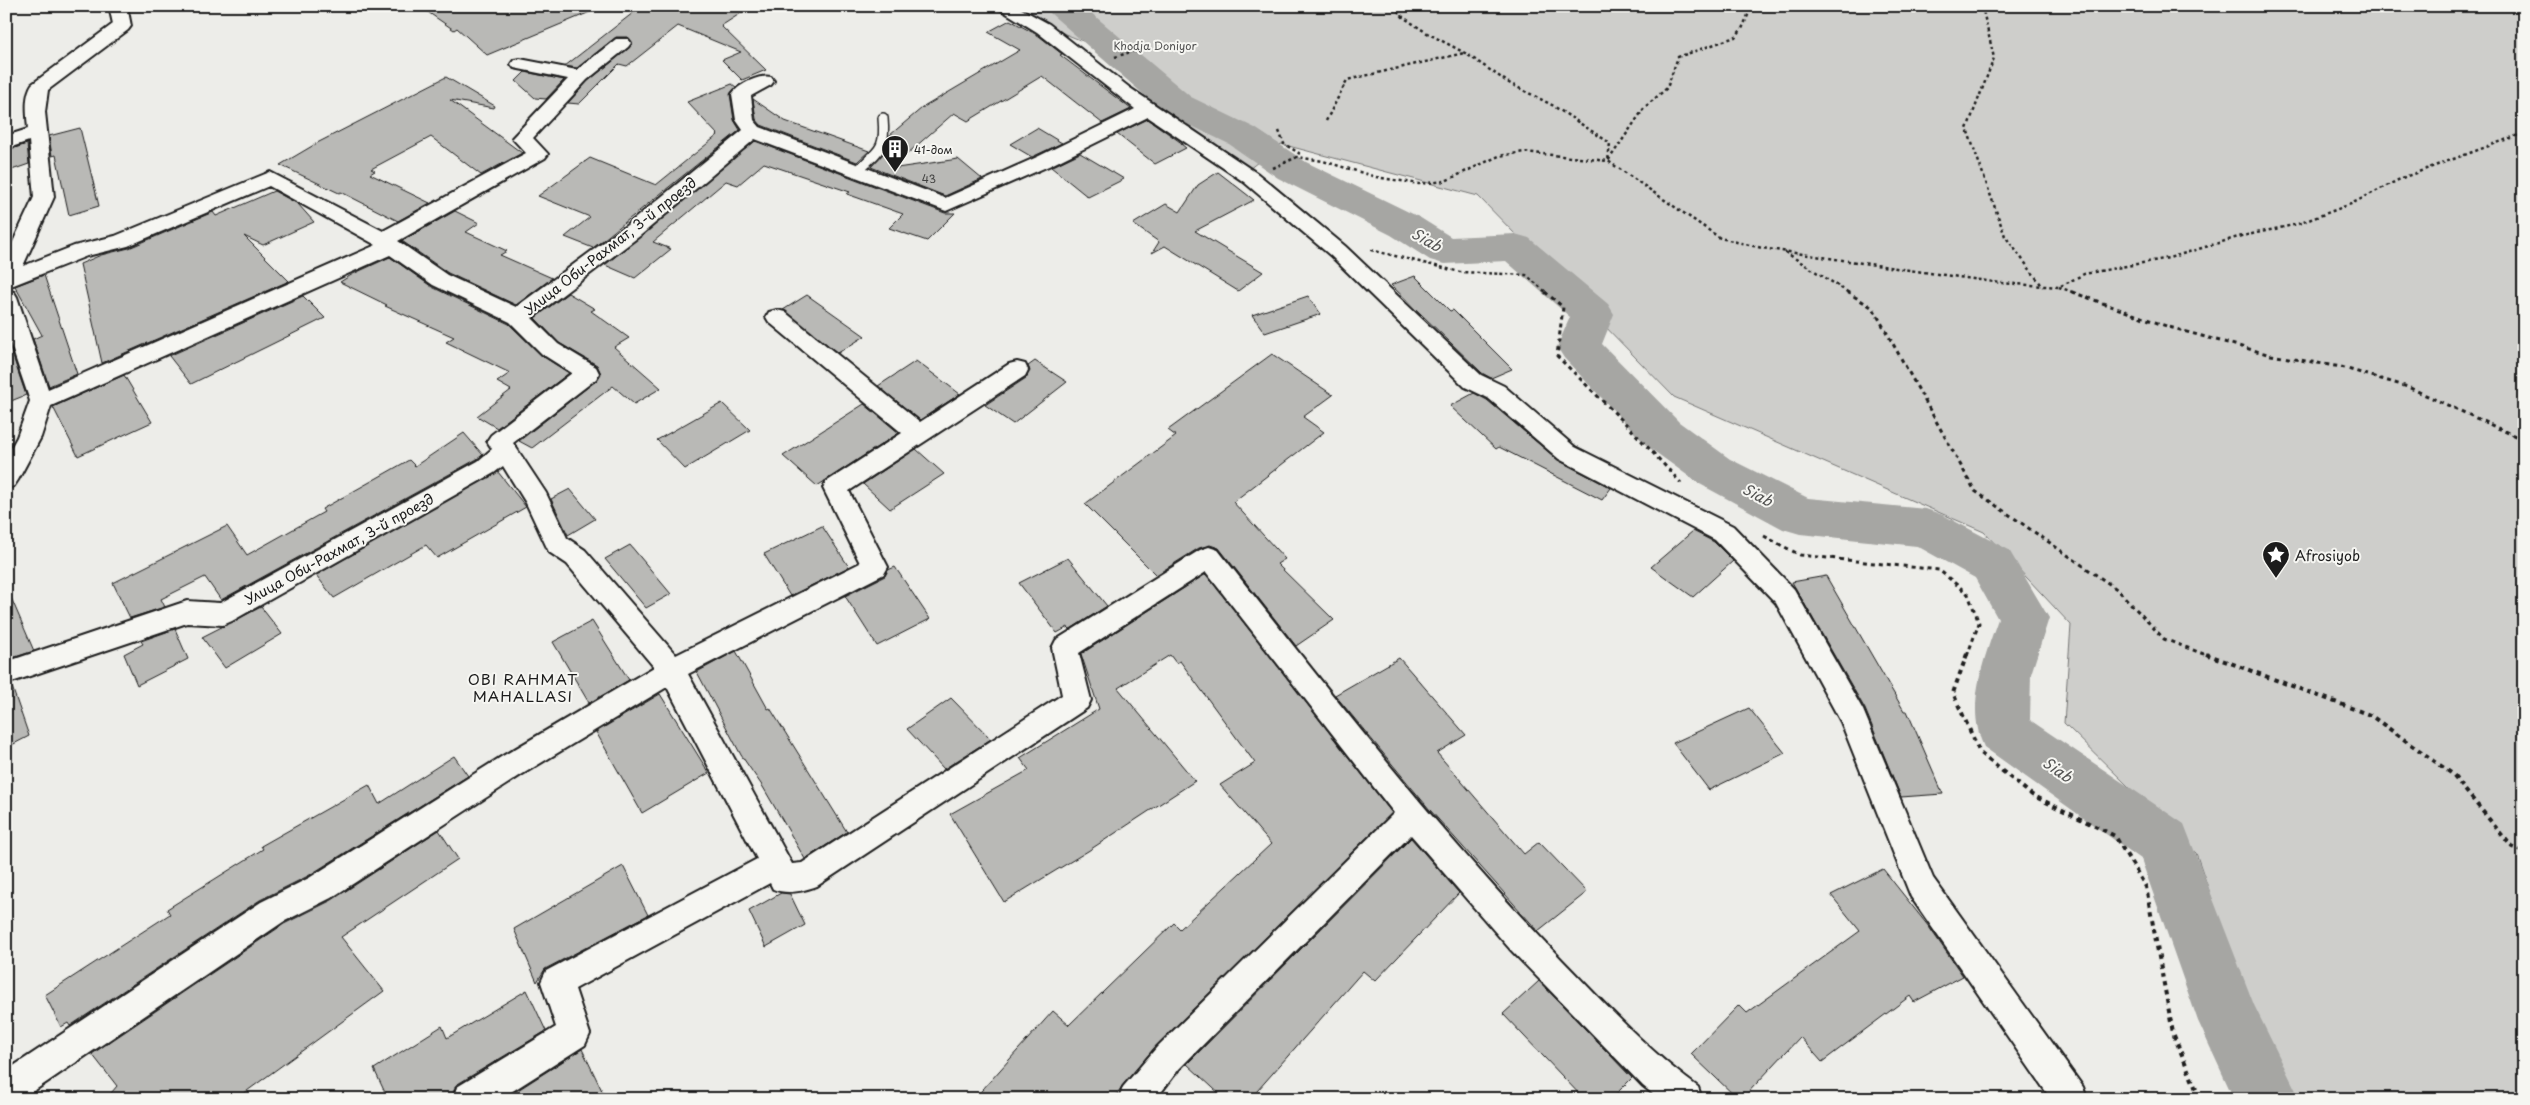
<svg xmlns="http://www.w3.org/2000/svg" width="2530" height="1105" viewBox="0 0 2530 1105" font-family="'Playpen Sans',sans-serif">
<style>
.green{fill:#cececb;stroke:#757574}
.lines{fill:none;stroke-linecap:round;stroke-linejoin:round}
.river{fill:#a6a6a3;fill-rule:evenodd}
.building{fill:#b9b9b6;stroke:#1c1c1c}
.lane-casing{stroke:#1c1c1c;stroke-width:12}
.street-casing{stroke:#1c1c1c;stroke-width:4}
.path-far2{stroke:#1c1c1c;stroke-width:2.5;stroke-dasharray:3 3;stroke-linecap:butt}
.path-far1{stroke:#1c1c1c;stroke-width:3;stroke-dasharray:4 4;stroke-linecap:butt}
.path{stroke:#1c1c1c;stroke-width:4;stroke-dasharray:4.5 4.5;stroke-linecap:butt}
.lane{stroke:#f6f6f2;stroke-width:9}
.street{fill:#f6f6f2;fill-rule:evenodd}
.labels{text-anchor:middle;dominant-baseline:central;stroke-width:4;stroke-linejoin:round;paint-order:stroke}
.far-park-label{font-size:11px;fill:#515151;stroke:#f6f6f2}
.far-poi-label{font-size:11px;fill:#1c1c1c;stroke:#f6f6f2;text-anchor:start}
.number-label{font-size:11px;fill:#434342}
.street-label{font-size:14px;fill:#1c1c1c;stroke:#f6f6f2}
.poi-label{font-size:14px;fill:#1c1c1c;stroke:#f6f6f2;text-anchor:start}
.water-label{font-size:15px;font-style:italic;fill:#535352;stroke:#f6f6f2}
.neighbourhood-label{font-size:15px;letter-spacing:1px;fill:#1c1c1c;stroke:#f6f6f2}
</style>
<rect width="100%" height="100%" fill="#edede9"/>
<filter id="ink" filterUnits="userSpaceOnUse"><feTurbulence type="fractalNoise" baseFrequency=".02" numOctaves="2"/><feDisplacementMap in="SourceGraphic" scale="10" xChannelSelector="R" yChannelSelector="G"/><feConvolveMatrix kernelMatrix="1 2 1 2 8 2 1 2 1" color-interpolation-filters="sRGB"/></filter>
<g filter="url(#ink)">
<polygon class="green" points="1012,6 2524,6 2524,1099 2308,1099 2275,1080 2196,853 2064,723 2071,625 1984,532 1674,397 1478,196 1281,144 1244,173 1103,49 1065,34"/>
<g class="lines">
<path class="river" d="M1045 6H1083L1191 97 1255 128 1306 162 1419 217 1451 237 1515 234 1529 238 1608 304 1614 314 1602 344 1679 422 1730 459 1808 498 1926 509 1943 515 2009 550 2049 618 2031 674 2030 720 2184 824 2254 1005 2300 1099H2234L2198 1021 2141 859 1984 747C1965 707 1984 659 1998 619L1975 578 1917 546 1800 534 1783 529 1698 483 1647 446 1564 358 1557 347 1570 317 1506 261 1444 264 1430 260 1391 235 1278 178 1229 144 1165 113 1050 13Z"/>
</g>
<g class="building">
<polygon points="419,6 602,6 602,7 487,55 457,28 454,30"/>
<polygon points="631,6 752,6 721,26 766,70 742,80 722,60 741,52 678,26 627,66 619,64 579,104 568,103 588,81 629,48 632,42 628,37 616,37 577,68 565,66 638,9"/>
<polygon points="1010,20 1039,36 1062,54 1060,55 1131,109 1102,123 1042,76 968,121 954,113 890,169 958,159 982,179 945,196 871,167 885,152 890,135 922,108 1020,50 988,32"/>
<polygon points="525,72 564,80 546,99 535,98 516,81"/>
<polygon points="446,77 495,106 494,108 450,100 522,153 481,175 431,137 371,169 375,171 370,174 430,203 398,221 341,192 339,193 280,165 319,142"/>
<polygon points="732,84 736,87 730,94 734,120 740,130 593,248 565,237 590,217 538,196 590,158 656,185 718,135 687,102"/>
<polygon points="753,99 785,121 869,151 857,162 761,125 756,119"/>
<polygon points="1148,119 1183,144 1181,144 1186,148 1155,164 1117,134"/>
<polygon points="80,128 99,206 69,215 56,155 52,156 49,136"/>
<polygon points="1037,128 1062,143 1032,157 1010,144"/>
<polygon points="755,141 945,213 955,213 927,241 889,228 903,214 847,194 850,192 764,163 738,185 726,181 653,242 671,249 635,278 605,265"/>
<polygon points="27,144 29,164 6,172 6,151"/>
<polygon points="1080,153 1124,179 1088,197 1051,167"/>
<polygon points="1218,172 1254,200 1195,231 1263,272 1238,291 1165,246 1152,253 1159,242 1133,224 1166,204 1180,212 1198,185"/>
<polygon points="274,191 298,204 314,222 263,245 244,236 289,281 102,363 80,264 101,255 129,248 213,212 216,216"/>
<polygon points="455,211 479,223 466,232 507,251 500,255 552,278 516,305 448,273 402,241"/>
<polygon points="390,257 432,287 509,324 541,355 569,373 497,428 477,416 511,390 497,382 510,373 446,342 454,337 385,306 387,305 340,282 353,274"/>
<polygon points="44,275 77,374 49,386 33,339 42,335 15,286"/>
<polygon points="1415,276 1450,311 1453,310 1512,369 1491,378 1482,373 1391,285"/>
<polygon points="568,293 595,309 591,311 629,338 614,347 661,388 634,404 613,386 532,448 519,441 597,380 601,374 597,365 559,343 535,318"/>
<polygon points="807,295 865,336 838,353 783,310"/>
<polygon points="303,296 325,318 191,384 169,356"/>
<polygon points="1308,296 1321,314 1265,333 1252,315"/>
<polygon points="10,348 26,395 6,403 6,349"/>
<polygon points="1272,354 1333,395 1303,417 1324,432 1233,502 1285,559 1277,564 1334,620 1296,646 1219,548 1210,545 1199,548 1156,575 1085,504 1176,436 1168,430"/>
<polygon points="916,361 960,394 920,420 878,386"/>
<polygon points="1035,361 1067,382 1013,424 985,405 1026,378 1030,371 1028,366"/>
<polygon points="124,375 152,422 78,456 53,407"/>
<polygon points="1474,393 1487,400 1558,460 1611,488 1602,500 1499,447 1496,449 1450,406"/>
<polygon points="722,403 750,430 685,469 657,440"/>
<polygon points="864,404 899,433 817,486 783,456"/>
<polygon points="464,433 483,455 477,459 221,600 205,577 161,599 165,607 130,618 113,583 227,526 247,555 324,512 322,509 409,460 415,466"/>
<polygon points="916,449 944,474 890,509 863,484"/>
<polygon points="498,472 526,507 437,558 426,545 334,598 316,575"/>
<polygon points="570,489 595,519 568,535 551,499"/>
<polygon points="822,526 849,567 790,596 764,554"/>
<polygon points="1693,531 1714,542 1733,561 1693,597 1651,567"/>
<polygon points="630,545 671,594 646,608 605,559"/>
<polygon points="1068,558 1107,606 1069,630 1068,627 1057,633 1019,583"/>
<polygon points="895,567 930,619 877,646 845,596 885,576 888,570"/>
<polygon points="1206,574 1392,813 1156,1046 1122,1086 1114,1099 974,1099 1053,1011 1069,1025 1174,923 1180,929 1271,844 1220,785 1255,763 1180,661 1176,663 1170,655 1118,688 1195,781 1088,851 1004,902 950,814 1029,770 1020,758 1099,709 1081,654"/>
<polygon points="1826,576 1904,711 1907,711 1943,794 1901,797 1865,709 1792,582"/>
<polygon points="6,586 34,651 6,660"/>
<polygon points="261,607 282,634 225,668 202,637"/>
<polygon points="592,621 629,680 589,703 553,642"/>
<polygon points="175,629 188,659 137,685 124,654 143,644 141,641"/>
<polygon points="736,651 768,709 770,708 847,832 805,859 763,787 741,755 697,672"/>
<polygon points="1399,658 1466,735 1437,753 1524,854 1539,842 1587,892 1538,931 1430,810 1335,695"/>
<polygon points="11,684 29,736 6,748 6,686"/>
<polygon points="660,694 709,773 642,813 596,732"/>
<polygon points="951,698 991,739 944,769 907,729"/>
<polygon points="1749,708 1785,753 1709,790 1673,743"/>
<polygon points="454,756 468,776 308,876 260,900 70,1026 68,1023 61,1027 45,995 170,914 167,909 263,849 261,846 369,785 379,804"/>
<polygon points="439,830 458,859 341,937 384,991 236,1099 106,1099 117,1086 92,1054 284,924 332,900"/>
<polygon points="1411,838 1459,893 1375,981 1363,971 1250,1099 1225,1099 1187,1064"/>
<polygon points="623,866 648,915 545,969 537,982 514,929"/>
<polygon points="1883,869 1929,927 1963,976 1914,1002 1910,996 1822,1062 1800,1037 1742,1099 1738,1099 1691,1054 1739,1005 1747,1013 1860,931 1831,895"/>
<polygon points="781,893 790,894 805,925 766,947 749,911"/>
<polygon points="1539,981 1632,1078 1611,1099 1584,1099 1503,1014"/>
<polygon points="527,990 546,1031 456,1085 451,1099 388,1099 374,1069 442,1026 447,1038"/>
<polygon points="582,1049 606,1099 507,1099 507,1097"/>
</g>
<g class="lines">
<defs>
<path id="lane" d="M857 171C879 150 886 150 883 118"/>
<path id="street" d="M109 6H127L131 26 128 30 48 90 45 112 54 197 23 266 74 246 115 236 270 172 383 231 526 153 512 138 568 79 514 68 511 64 514 60 520 59 577 70 616 39H628L631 43 628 47 587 80 533 138 548 154 545 158 398 241 447 275 516 307 627 225 743 130 736 120 732 94C739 84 760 74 771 77L774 81 771 85 751 96 754 120 760 127 945 198 1037 157 1135 109 1037 32 995 6H1016L1049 24 1130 88 1258 174 1345 246 1481 375 1504 386 1575 447 1733 526 1794 589 1863 710 1933 878 2083 1087 2087 1099H2051L1911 897 1841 722 1776 603 1715 540 1559 459 1488 398 1465 387 1331 256 1244 182 1148 117 1051 165 946 211 755 139 641 235 532 318 558 344 596 367 599 373 596 379 513 443 546 493 567 538 585 550 676 655 860 563 823 488 826 482 902 433 769 322 766 317 769 312 777 310 785 312 920 422 1009 364 1017 362 1025 364 1028 370 1025 376 849 491 888 567 884 574 688 674 792 864 802 863 1062 695 1052 648 1056 640 1200 550 1209 547 1218 550C1329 691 1438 832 1563 961 1606 1005 1648 1051 1698 1087L1702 1099H1659L1643 1086 1510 949 1411 835 1179 1069 1156 1099H1119L1123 1087 1157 1047 1394 813 1206 572 1079 653 1091 700 1087 708 817 886C803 891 787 895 773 889L770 883 575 989 590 1034 585 1045 500 1099H453L457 1087 556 1027 541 982 546 971 757 859 667 687 521 775 331 898 283 922 22 1099H6V1071L261 902 309 878 501 757 654 667 567 564 549 552 526 503 503 466 494 473 232 621 223 625 187 623 6 684V662L187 601 220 603 478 461 492 449 487 441 491 435 572 373 542 354 510 322 433 285 390 255 51 406 41 437 18 480 14 486 6 489V457L17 437 30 401 6 330V290L14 292 17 297 48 389 376 245 269 186 128 246 87 256 6 288V257L34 197 29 141 6 149V136L28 129C27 116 24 96 32 84L113 24Z"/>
</defs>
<use href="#lane" class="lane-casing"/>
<use href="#street" class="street-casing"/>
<g class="path-far2">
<polyline points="1394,6 1403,17 1427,33 1465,53 1509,83 1552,105 1610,143 1608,161 1720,238 1762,248 1909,270 2001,283 2059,287 2084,274 2169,258 2238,237 2298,224 2351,204 2402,178 2524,133"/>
<polyline points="1982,6 1994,58 1967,129 2005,236 2043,287"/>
<polyline points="1115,57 1140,49"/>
<polyline points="1326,121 1347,80 1464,53"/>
<polyline points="1279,131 1284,144 1299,153 1297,157"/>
<polyline points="1273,168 1297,157 1323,161 1376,177 1419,184 1445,181 1499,156 1524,152 1608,161 1645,107 1667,88 1678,57 1735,37 1742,29 1752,6"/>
<polyline points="1371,250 1460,272 1526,275 1547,293"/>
<polyline points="1785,252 1849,293"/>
<polyline points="2059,287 2075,293"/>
</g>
<g class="path-far1">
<polyline points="1545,292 1563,307 1557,356 1628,426 1681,483"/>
<polyline points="1847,292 1873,308 1975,491 2118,590 2164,639 2209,656"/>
<polyline points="2072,292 2169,327 2271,355 2341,367 2408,387 2524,440"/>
<polyline points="1764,536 1800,555 1939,570 1968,594 1979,623 1967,656"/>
</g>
<g class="path">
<polyline points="1967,654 1953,693 1980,753 2032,795 2115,836 2146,887 2173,1033 2200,1099"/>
<polyline points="2206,654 2370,715 2451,773 2512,847 2524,852"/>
</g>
<use href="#lane" class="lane"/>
<use href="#street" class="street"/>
</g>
</g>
<defs>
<symbol id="building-pin" viewBox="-11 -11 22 30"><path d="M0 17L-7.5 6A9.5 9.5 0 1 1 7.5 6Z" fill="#1c1c1c" stroke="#f6f6f2"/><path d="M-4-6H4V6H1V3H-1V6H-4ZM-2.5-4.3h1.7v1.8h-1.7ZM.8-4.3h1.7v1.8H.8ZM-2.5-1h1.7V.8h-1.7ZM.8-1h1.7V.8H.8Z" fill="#fff"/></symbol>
<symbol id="sight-pin" viewBox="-11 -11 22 30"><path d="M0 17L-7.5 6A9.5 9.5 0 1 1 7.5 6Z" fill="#1c1c1c" stroke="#f6f6f2"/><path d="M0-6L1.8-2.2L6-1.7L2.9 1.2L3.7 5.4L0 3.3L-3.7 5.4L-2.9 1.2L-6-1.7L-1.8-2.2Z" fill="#fff"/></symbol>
</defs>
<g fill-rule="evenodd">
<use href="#building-pin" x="879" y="133" width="32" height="43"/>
<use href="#sight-pin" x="2260" y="539" width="32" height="43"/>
</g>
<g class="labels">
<g class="far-park-label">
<text x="1155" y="45">Khodja Doniyor</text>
</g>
<g class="far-poi-label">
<text x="914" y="149">41-дом</text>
</g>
<g class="number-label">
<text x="929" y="178">43</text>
</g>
<g class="street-label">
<text transform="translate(610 246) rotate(-38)">Улица Оби-Рахмат, 3-й проезд</text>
<text transform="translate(339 549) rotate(-29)">Улица Оби-Рахмат, 3-й проезд</text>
</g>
<g class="poi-label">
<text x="2295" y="555">Afrosiyob</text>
</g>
<g class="water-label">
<text transform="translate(1427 239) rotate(30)">Siab</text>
<text transform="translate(1758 494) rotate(28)">Siab</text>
<text transform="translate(2058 769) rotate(35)">Siab</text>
</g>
<g class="neighbourhood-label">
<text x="523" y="678">OBI RAHMAT<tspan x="523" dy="17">MAHALLASI</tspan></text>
</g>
</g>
<rect width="2530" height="1105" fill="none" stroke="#f6f6f2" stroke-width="25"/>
<rect x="12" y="12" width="2505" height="1080" fill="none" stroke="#1c1c1c" stroke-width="2" filter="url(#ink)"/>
</svg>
